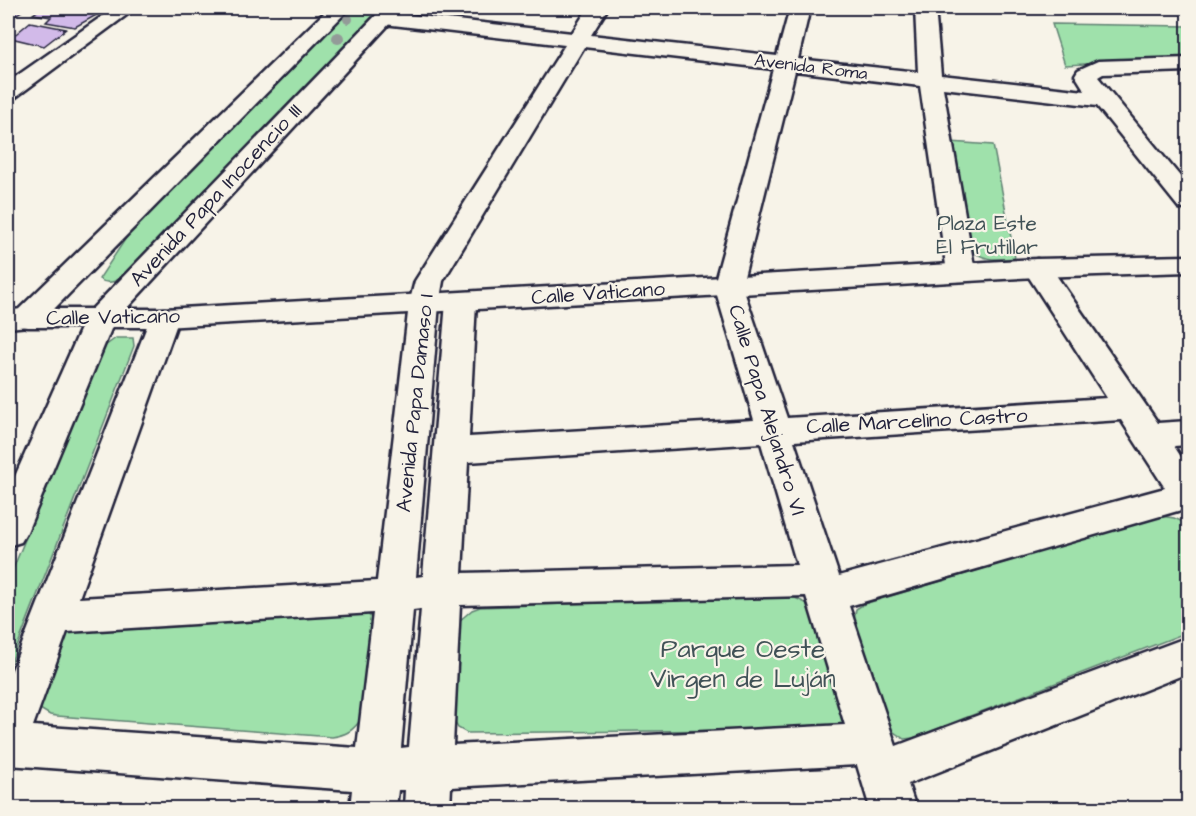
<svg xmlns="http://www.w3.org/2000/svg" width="1196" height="816" viewBox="0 0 1196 816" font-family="'Architects Daughter',sans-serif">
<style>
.green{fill:#9fe1ab;stroke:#608273;stroke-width:1.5}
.building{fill:#d2bae9;stroke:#22223b;stroke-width:1.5}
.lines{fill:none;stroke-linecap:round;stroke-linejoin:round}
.minor-casing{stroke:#22223b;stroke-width:5}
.tertiary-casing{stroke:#22223b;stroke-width:5}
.minor{fill:#f7f3e8;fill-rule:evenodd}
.tertiary{fill:#f7f3e8;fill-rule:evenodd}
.tree{fill:#939a98}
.labels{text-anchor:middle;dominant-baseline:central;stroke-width:4.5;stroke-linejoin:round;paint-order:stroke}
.far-street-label{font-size:18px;fill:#22223b;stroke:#f7f3e8}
.street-label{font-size:21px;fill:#22223b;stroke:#f7f3e8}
.park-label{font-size:21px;fill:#415257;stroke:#f7f3e8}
.near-park-label{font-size:26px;fill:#415257;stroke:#f7f3e8}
</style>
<rect width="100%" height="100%" fill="#f7f3e8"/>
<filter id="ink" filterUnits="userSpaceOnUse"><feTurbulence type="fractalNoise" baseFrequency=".0167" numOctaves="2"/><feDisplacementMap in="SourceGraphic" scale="12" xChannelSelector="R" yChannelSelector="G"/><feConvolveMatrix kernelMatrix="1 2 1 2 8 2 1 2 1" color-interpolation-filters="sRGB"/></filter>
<g filter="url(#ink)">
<g class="green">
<path d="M349 8H377L378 11 131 272C120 279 110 287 99 279L130 232 166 190Z"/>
<polygon points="1052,24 1188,26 1188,59 1065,65"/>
<path d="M950 142 993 145 1015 258C994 260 982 261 966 246Z"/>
<polygon points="116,338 133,338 134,346 8,670 8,581 105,346"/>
<polygon points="1161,516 1174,518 1188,524 1188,632 913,738 904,739 891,730 854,620 856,609 864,604"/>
<polygon points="791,596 808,604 815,615 847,717 843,725 829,729 467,733 458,728 451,715 458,622 472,610 480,607"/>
<path d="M367 613 372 619 373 628 361 719C353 731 346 735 332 737L57 716 50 715 40 709 39 698 65 629Z"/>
</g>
<g class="building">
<polygon points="8,8 26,8 8,20"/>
<polygon points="42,8 109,8 75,27 46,22 51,17 33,14"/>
<polygon points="30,22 66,29 44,46 11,38"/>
</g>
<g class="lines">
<defs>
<g id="minor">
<polygon points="114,8 136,8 16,97 8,99 8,82"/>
<path d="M588 8H608L591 35 777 56 790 8H810L798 59 918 72 915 8H935L941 75 1085 91 1075 75 1078 70 1098 61 1188 58V71L1103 74 1098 77 1188 186V210L1179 208 1097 106 943 88 975 272 971 278 961 281 951 278 947 272 920 86 795 71 742 285 787 418 1107 398 1023 268 1027 262 1037 259 1047 262 1158 423 1188 421V445L1174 446 1188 468V508L849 606 896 746 1188 637V673L908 784 916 808H870L857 765 451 787 450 808H404L405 790H398L396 808H350L352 790 8 765V680L153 311 164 309 175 311 179 318 79 598 377 581 409 304 415 281 565 45 384 24 377 22 374 18 377 14 384 12 572 33ZM584 47 773 69 714 285 754 420 469 437 476 302 471 296 461 293 451 296 446 302 423 576 416 577 439 304 443 281ZM1121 420 1165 488 839 576 794 441ZM761 443 797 565 462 573 468 462ZM806 596 845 725 453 745 460 605ZM421 609 409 747 401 748 413 610ZM373 613 357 748 33 726 67 632Z"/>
<polygon points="101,308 112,310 116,317 27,532 21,542 8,546 8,492 86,317 90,310"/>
<polygon points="28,309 39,311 43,318 39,325 8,328 8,310"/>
</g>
<polygon id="tertiary" points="329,8 350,8 54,309 92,309 383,8 404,8 126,309 164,309 1037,259 1188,256 1188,272 1037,277 164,327 28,327 17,325 13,318 17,311"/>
</defs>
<use href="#minor" class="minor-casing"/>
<use href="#tertiary" class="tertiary-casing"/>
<use href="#minor" class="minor"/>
<use href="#tertiary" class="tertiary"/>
</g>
<g class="tree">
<circle cx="348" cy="19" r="5"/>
<circle cx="338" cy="38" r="6"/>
</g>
</g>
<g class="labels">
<g class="far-street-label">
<text transform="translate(811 67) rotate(7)">Avenida Roma</text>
</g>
<g class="street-label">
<text transform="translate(216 195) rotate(-47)">Avenida Papa Inocencio III</text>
<text transform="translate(598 293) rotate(-4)">Calle Vaticano</text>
<text transform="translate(113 317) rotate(-1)">Calle Vaticano</text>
<text transform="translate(415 403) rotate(-84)">Avenida Papa Damaso I</text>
<text transform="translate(767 410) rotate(73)">Calle Papa Alejandro VI</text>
<text transform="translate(917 421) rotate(-3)">Calle Marcelino Castro</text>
</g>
<g class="park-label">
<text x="987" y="223">Plaza Este<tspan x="987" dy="24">El Frutillar</tspan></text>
</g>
<g class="near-park-label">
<text x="743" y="649">Parque Oeste<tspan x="743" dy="30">Virgen de Luján</tspan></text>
</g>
</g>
<rect width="1196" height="816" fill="none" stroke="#f7f3e8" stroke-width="30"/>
<rect x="15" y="15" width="1166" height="786" fill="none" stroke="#22223b" stroke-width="2" filter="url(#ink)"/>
</svg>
